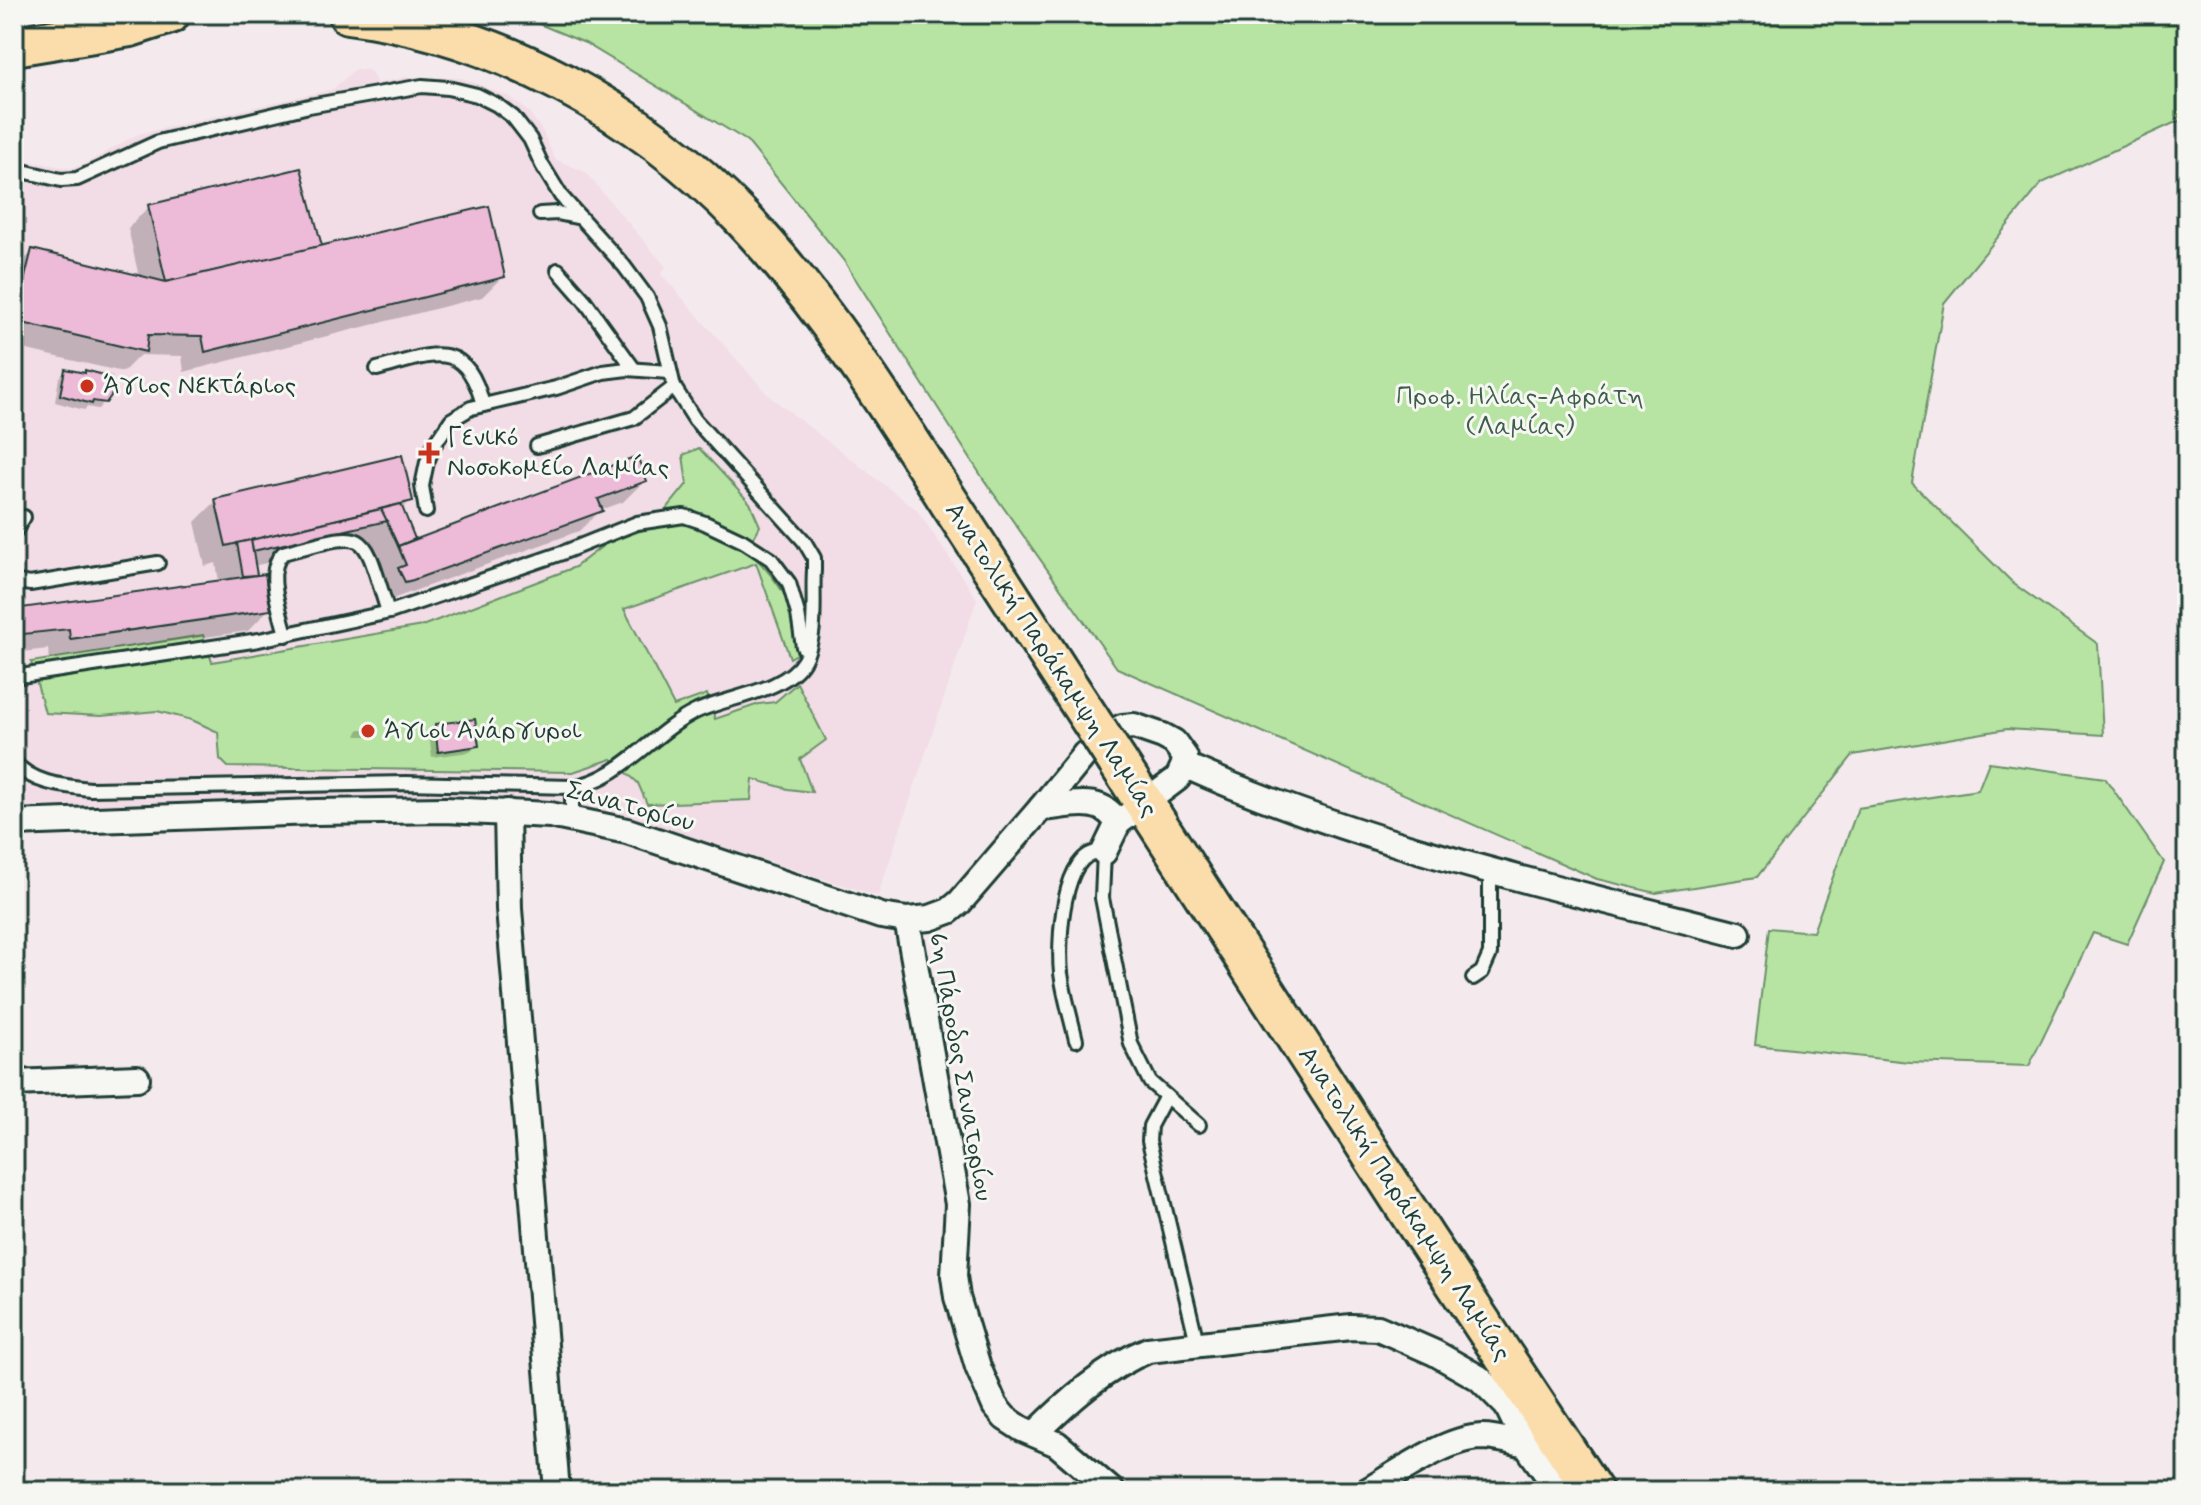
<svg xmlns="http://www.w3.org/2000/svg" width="2201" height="1505" viewBox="0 0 2201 1505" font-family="Mynerve,sans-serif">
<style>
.built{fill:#f2dce6}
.green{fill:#b7e4a2;stroke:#6b906b;stroke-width:2}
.shadow{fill:#0003}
.building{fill:#edbad7;stroke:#1f3d34;stroke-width:2}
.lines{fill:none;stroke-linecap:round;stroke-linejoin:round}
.lane-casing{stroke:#1f3d34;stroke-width:18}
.street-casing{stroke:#1f3d34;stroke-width:30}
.primary-casing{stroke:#1f3d34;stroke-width:44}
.lane{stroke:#f6f6f2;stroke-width:12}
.street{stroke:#f6f6f2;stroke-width:24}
.primary{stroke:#faddab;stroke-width:38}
.primary-bridge-casing{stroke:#1f3d34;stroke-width:44;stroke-linecap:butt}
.primary-bridge{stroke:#faddab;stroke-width:38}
.poi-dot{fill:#c8321e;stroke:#f6f6f2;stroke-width:3}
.labels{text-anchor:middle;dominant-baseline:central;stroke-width:6;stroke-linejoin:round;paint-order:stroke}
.poi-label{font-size:26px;fill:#1f3d34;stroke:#f6f6f2;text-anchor:start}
.park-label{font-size:26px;fill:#3d5e4a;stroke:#f6f6f2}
.street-label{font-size:26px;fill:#1f3d34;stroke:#f6f6f2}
</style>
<rect width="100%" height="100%" fill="#f4eaed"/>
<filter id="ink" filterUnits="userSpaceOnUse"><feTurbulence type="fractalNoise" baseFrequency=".0125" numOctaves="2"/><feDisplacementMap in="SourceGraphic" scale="16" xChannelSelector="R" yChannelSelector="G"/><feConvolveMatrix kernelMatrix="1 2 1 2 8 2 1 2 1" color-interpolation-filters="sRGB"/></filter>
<g filter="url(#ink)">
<polygon class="built" points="355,69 369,70 377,83 407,77 462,78 510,97 529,112 542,130 555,159 585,172 666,267 661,274 769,396 917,510 977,599 878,896 653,825 592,810 560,805 495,800 14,812 14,159 70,168 83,165 138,134 333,89"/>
<g class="green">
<polygon points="515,14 2187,14 2187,117 2042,183 1944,303 1912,483 2014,584 2098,644 2103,735 2007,729 1853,755 1757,877 1656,893 1597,879 1117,668 984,480 844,261 747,141 585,43"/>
<path d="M699 448 750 503 760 526 747 550C775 575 803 613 800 652L790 658 756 563 624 609 674 706 707 694 715 719 759 704 775 702 797 683 826 740 800 759 812 792 788 789 753 779 751 800 647 804 638 783 612 759 573 772 228 767 220 759 218 732 192 720 157 711 101 716 45 713 31 662 203 635 212 662 422 626 575 567 608 542 652 527 687 484 683 455Z"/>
<polygon points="1989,762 2105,778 2164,862 2127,944 2093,933 2029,1066 1909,1062 1755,1045 1769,928 1813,932 1858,808 1978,790"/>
</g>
<g class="shadow">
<polygon points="149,207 321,248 503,276 482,297 184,372 182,356 140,355 123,372 14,347 14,270 33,251 139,277 128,228"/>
<polygon points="66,371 104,402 98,409 87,407 84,410 55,402 59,378"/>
<polygon points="644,481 623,502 601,510 579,531 384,602 365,541 253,566 269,609 248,631 49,659 48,649 14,653 14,611 219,582 216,563 205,566 195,522 216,501 411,500 401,510 414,542"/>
<polygon points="435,726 477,746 470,752 432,757 429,733"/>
<polygon points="359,729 376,729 376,733 373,736 356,736"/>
</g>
<g class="building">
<polygon points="301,168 322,246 166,282 148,205"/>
<polygon points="489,206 505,277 205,352 202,336 148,335 146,352 14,321 32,249 166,282"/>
<polygon points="65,369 85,373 85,370 111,377 109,384 113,393 106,403 93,401 92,404 60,395"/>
<polygon points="402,455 413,501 226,546 215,499"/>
<polygon points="637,456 647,481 598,499 603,511 413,580 405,582 398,568 406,565 398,546"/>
<polygon points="401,504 415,539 398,546 381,509"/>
<polygon points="381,509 387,521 253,551 251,540"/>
<polygon points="251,540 257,575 243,576 237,543"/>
<polygon points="265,574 271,610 70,639 69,629 14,635 14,609"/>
<polygon points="475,719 479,746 438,752 435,724"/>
</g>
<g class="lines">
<defs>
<g id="lane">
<path d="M14 169 61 180 77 179 158 142 309 106 422 86 448 88 477 95 497 105 513 117 530 139 542 165 561 196 624 266 647 297 660 326 674 387 695 420 804 541 814 558V570C812 597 818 635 804 660 786 692 726 697 695 712 652 733 621 780 572 787L406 783 90 789C63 786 33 784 14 762"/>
<polyline points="540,214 557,213 581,218"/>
<polyline points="558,270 585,301 634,369"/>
<path d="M377 369C431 355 465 335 483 405"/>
<polyline points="537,446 634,418 674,387"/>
<polyline points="426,511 422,486 427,462 434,445 451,420 471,408 556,388 603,372 627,369 669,372"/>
<polyline points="14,533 24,517"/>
<polyline points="14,581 30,584 158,563"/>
<path d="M286 635C281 612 264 571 283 553 371 530 361 526 388 612"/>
<polyline points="14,677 259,640 390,612 562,553 637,523 684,516 705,523 743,541 771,559 789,583 798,614 803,647"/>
<polyline points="572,787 572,818"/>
<polyline points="1473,978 1482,972 1490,954 1490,869"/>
<path d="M1076 1040C1071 1018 1064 996 1061 973 1058 945 1061 846 1104 852L1102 898 1131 1044 1150 1082 1199 1125"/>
<polyline points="1166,1096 1150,1126 1149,1141 1195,1334"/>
</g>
<g id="street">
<path d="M1041 808 1085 754 1122 727 1134 726 1163 736 1174 742 1185 757 1184 765C1360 844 1552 887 1738 934"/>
<polyline points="507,812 509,909 557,1491"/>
<path d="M14 823 316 812 445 810 550 815 627 831 881 916 907 920 930 918 949 911 960 902 1041 808C1070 806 1101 794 1118 823"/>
<polyline points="1104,852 1118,823 1178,778 1184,765"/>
<polyline points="907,920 958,1204 954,1276 957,1297 978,1367 995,1406 1005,1418 1022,1429 1057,1444 1112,1491"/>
<polyline points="14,1083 137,1078"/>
<path d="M1035 1434C1067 1402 1106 1367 1148 1350L1351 1327 1378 1328 1385 1331 1435 1353 1479 1378 1507 1406 1526 1445 1559 1491"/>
<path d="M1367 1491C1398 1473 1446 1438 1482 1437 1497 1437 1512 1442 1526 1445"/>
</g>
<g id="primary">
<path d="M348 14C498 33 640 111 743 219 823 304 887 404 949 502 998 578 1048 654 1097 730"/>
<polyline points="14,46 130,27 170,14"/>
<polyline points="1117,761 1426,1239 1593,1491"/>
</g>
</defs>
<use href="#lane" class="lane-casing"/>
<use href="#street" class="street-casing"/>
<use href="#primary" class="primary-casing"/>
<use href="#lane" class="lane"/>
<use href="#street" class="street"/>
<use href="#primary" class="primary"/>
<defs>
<polyline id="primary-bridge" points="1097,730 1117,761"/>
</defs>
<use href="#primary-bridge" class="primary-bridge-casing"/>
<use href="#primary-bridge" class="primary-bridge"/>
</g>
</g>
<g class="poi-dot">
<circle cx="87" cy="386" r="8"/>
<path d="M425 441h8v8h8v8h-8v8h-8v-8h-8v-8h8z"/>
<circle cx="368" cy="731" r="8"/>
</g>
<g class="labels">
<g class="poi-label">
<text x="103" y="386">Άγιος Νεκτάριος</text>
<text x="447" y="438">Γενικό<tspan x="447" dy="30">Νοσοκομείο Λαμίας</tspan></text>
<text x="384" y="731">Άγιοι Ανάργυροι</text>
</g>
<g class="park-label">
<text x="1520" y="397">Προφ. Ηλίας-Αφράτη<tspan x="1520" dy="30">(Λαμίας)</tspan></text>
</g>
<g class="street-label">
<text transform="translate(1051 660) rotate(57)">Ανατολική Παράκαμψη Λαμίας</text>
<text transform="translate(630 807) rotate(15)">Σανατορίου</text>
<text transform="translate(960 1067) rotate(80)">6η Πάροδος Σανατορίου</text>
<text transform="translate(1404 1204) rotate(57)">Ανατολική Παράκαμψη Λαμίας</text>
</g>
</g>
<rect width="2201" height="1505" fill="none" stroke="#f6f6f2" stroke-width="48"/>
<rect x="24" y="24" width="2153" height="1457" fill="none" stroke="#1f3d34" stroke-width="3" filter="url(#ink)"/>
</svg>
